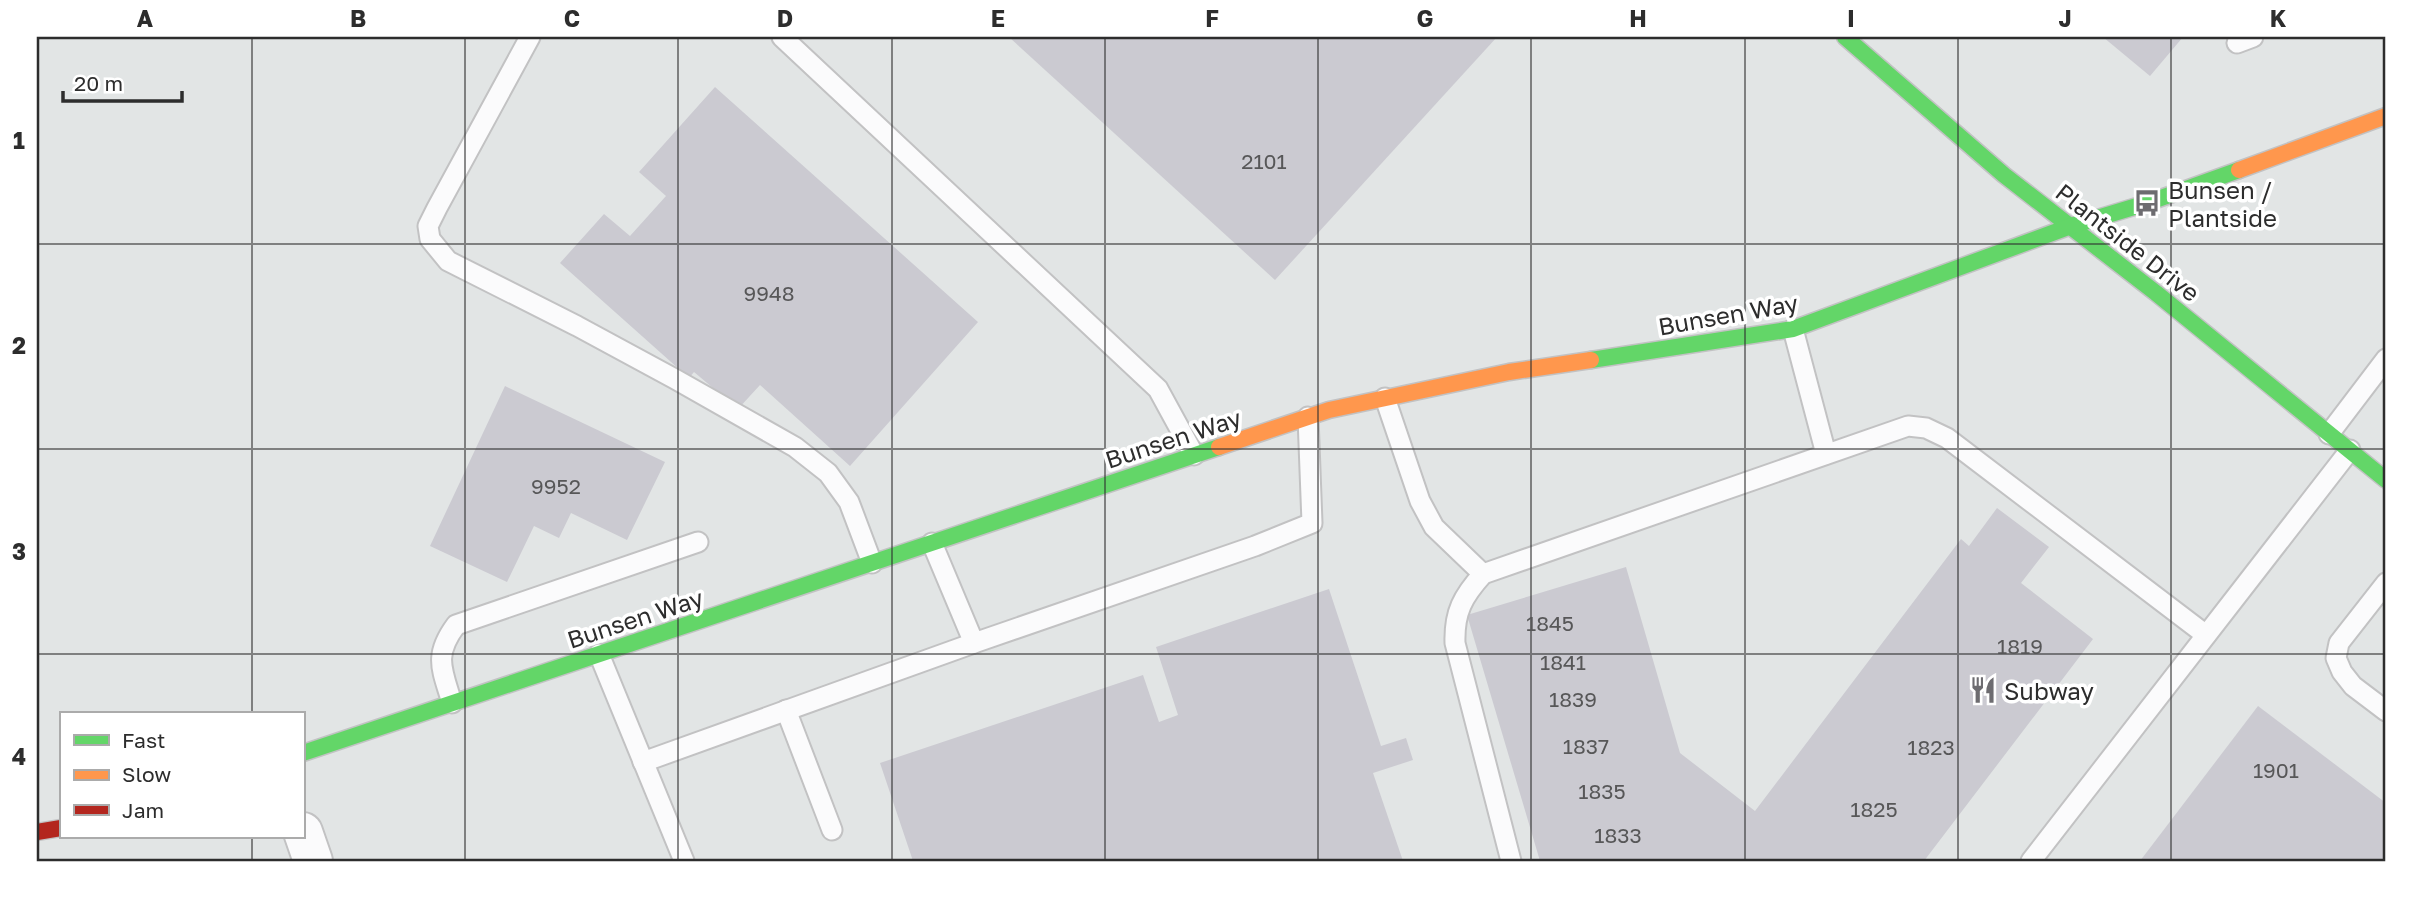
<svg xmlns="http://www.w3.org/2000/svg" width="2423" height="898" viewBox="0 0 2423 898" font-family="'Golos Text',sans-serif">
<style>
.industrial{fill:#e2e5e5;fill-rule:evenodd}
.building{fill:#cbcad1}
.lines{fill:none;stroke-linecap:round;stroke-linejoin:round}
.lane-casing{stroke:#c2c2c3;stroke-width:23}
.street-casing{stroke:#c2c2c3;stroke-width:42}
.fast-casing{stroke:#c2c2c3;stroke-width:19}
.slow-casing{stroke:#c2c2c3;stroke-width:19}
.jam-casing{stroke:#c2c2c3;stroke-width:19}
.lane{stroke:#fbfbfc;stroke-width:19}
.street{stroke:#fbfbfc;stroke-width:38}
.fast{stroke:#63d668;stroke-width:16}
.slow{stroke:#ff974d;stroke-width:16}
.jam{stroke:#b3261e;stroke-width:16}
.grid{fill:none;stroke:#2d2d2d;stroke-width:2;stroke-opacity:0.55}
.labels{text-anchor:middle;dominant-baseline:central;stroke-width:7;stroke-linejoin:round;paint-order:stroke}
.number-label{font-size:21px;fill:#575758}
.poi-label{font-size:24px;fill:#2d2d2d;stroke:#fff;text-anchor:start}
.street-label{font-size:24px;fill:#2d2d2d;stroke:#fff}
.neatline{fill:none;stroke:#2d2d2d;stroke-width:2.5}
.grid-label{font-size:23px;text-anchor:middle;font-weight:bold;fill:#2d2d2d}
</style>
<rect width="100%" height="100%" fill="#e4e2ec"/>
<path class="industrial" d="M37 37H2386V861H37ZM61 714H303V837H61Z"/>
<g class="building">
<polygon points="1009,37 1497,37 1275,280"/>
<polygon points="2103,37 2183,37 2150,76"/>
<polygon points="715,87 978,322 850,466 760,385 738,409 694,372 689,378 560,263 604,214 630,236 666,196 639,172"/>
<polygon points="505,386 665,462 627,540 571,513 559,538 534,526 507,582 430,546"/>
<polygon points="1997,508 2049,547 2021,583 2093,639 1924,861 1540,861 1467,615 1626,567 1680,753 1755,811 1961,539 1969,546"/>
<polygon points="1329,589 1381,746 1406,738 1413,760 1373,773 1403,861 913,861 880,763 1143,675 1159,722 1178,715 1156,647"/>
<polygon points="2258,706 2386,803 2386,861 2140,861"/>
</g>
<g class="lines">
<defs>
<g id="lane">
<polyline points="530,37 437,208 428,226 430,239 448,261 577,326 675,379 795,447 828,473 849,502 872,563"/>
<polyline points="782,37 1158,389 1194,455"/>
<polyline points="2237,43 2253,37"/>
<polyline points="1793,329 1826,454"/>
<polyline points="1385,398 1420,501 1434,527 1483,574"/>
<polyline points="2329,434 2386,359"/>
<polyline points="932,543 974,643 1255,546 1312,523 1308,417"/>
<polyline points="2386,583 2339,643 2336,658 2342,672 2353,686 2386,711"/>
<polyline points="599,654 684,861"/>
<path d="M452 703C442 669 433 656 456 625L698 542"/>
<polyline points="786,710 832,830"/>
<polyline points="643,762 974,643"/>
<path d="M1511 861 1455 643C1454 612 1463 596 1483 574L1908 426 1926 428 1947 438 2206 635"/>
<polyline points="2031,861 2350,450"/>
</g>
<polyline id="street" points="303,832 313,861"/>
<g id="fast">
<polyline points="1845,37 2004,175 2156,293 2386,480"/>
<polyline points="1591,360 1793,329 2071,226 2147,203 2239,170"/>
<polyline points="303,753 1219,447"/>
</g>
<g id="slow">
<polyline points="2239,170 2386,116"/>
<polyline points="1219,447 1329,410 1509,372 1591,360"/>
</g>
<polyline id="jam" points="37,832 61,828"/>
</defs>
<use href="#lane" class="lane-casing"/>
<use href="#street" class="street-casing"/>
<use href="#fast" class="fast-casing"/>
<use href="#slow" class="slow-casing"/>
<use href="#jam" class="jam-casing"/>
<use href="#lane" class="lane"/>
<use href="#street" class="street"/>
<use href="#fast" class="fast"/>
<use href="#slow" class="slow"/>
<use href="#jam" class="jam"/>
</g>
<path class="grid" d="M252 37V714M465 37V861M678 37V861M892 37V861M1105 37V861M1318 37V861M1531 37V861M1745 37V861M1958 37V861M2171 37V861M37 244H2386M37 449H2386M37 654H2386M252 837V861"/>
<defs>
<symbol id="bus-bare" viewBox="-9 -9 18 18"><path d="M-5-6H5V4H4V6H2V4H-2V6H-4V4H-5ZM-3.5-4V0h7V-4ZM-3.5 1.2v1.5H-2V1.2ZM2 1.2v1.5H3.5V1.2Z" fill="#6d6c70" stroke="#fff" stroke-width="2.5" paint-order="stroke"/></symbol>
<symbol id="restaurant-bare" viewBox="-9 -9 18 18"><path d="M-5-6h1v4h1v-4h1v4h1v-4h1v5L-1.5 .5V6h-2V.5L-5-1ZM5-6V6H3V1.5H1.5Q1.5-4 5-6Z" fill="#6d6c70" stroke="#fff" stroke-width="2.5" paint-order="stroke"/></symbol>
</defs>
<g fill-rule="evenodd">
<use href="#bus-bare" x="2128" y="184" width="38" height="38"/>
<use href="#restaurant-bare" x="1964" y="671" width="38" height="38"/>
</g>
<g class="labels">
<g class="number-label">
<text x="1264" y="161">2101</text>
<text x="769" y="293">9948</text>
<text x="556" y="486">9952</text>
<text x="1550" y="623">1845</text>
<text x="2020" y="646">1819</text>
<text x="1563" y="662">1841</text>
<text x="1573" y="699">1839</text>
<text x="1586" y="746">1837</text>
<text x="1931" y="747">1823</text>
<text x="2276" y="770">1901</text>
<text x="1602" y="791">1835</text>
<text x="1874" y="809">1825</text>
<text x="1618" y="835">1833</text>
</g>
<g class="poi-label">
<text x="2168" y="189">Bunsen /<tspan x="2168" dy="28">Plantside</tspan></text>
<text x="2004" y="690">Subway</text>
</g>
<g class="street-label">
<text transform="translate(2128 242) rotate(38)">Plantside Drive</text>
<text transform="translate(1728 314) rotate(-10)">Bunsen Way</text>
<text transform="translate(1173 438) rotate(-18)">Bunsen Way</text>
<text transform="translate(635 618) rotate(-18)">Bunsen Way</text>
</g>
</g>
<rect width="2423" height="898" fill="none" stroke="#ffffff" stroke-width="77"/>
<rect x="60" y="712" width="245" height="126" fill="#ffffff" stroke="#ababab" stroke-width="2"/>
<rect x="74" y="735" width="35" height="10" fill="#63d668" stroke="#ababab" stroke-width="2"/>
<text x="122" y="748" font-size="21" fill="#2d2d2d">Fast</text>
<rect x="74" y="770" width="35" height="10" fill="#ff974d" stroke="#ababab" stroke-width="2"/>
<text x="122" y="782" font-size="21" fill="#2d2d2d">Slow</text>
<rect x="74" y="805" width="35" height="10" fill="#b3261e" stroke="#ababab" stroke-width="2"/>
<text x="122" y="818" font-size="21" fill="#2d2d2d">Jam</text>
<path d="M63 91v10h119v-10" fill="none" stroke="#2d2d2d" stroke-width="3.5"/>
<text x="74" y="91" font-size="21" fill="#2d2d2d" stroke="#ffffff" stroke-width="5" paint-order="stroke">20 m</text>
<rect x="38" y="38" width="2346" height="822" class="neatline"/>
<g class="grid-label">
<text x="145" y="27">A</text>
<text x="358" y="27">B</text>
<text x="572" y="27">C</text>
<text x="785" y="27">D</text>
<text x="998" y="27">E</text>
<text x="1212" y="27">F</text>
<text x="1425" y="27">G</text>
<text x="1638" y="27">H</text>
<text x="1851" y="27">I</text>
<text x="2065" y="27">J</text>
<text x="2278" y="27">K</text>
<text x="19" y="149">1</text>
<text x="19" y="354">2</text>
<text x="19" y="560">3</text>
<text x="19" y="765">4</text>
</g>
</svg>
